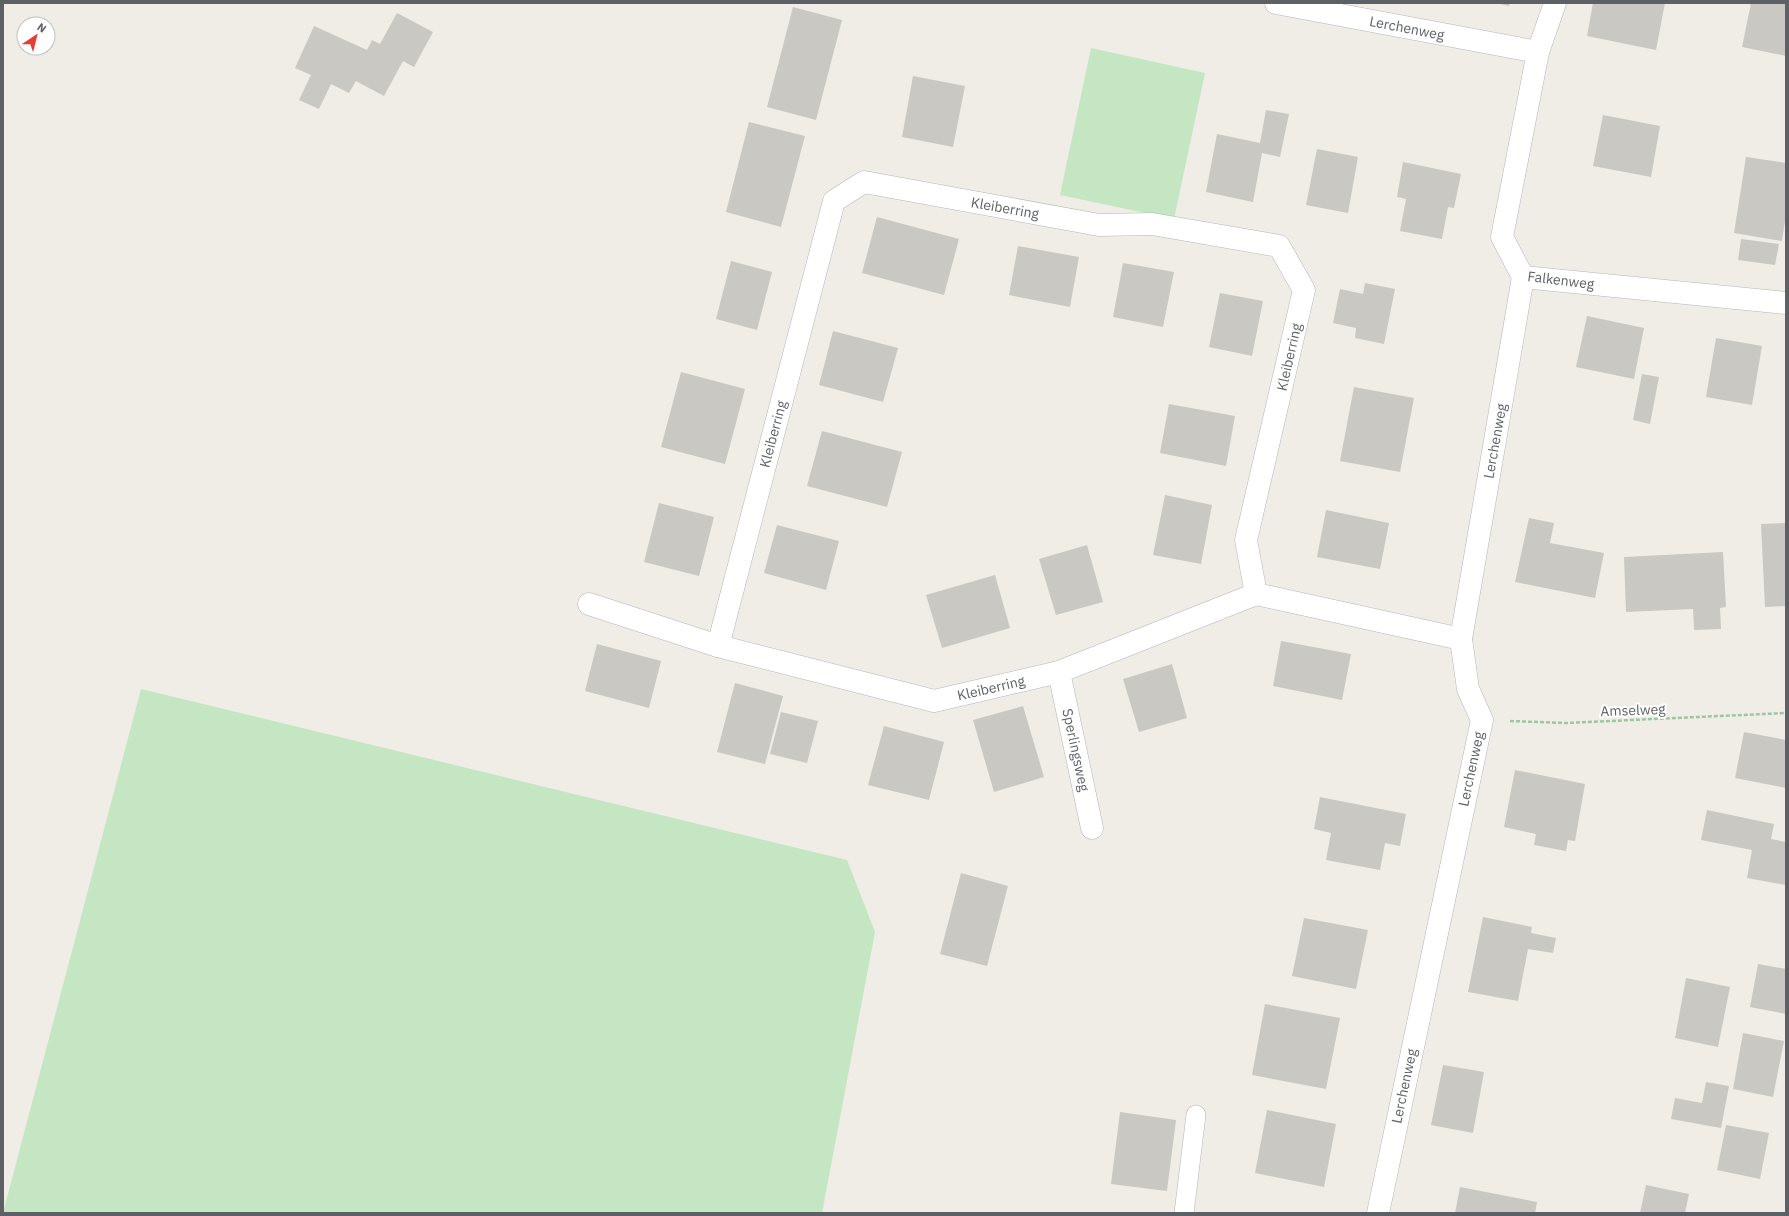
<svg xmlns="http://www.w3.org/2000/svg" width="1789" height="1216" viewBox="0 0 1789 1216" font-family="'IBM Plex Sans',sans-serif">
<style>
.green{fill:#c4e6c3}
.building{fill:#cac8c3}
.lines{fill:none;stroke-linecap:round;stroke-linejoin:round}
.service-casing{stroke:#b3b6ba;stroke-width:20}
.minor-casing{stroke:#b3b6ba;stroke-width:23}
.path{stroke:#9cc7a7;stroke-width:2.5;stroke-dasharray:4 2;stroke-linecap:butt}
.service{stroke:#fff;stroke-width:19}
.minor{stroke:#fff;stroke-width:22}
.labels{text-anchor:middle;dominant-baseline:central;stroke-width:4;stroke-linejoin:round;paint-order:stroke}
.street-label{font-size:14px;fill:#5d6166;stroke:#fff}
</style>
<rect width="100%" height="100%" fill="#efede6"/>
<g class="green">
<polygon points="1091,48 1205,73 1174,219 1060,195"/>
<polygon points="141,689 847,860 875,932 822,1213 3,1213"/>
</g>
<g class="building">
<polygon points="1496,3 1510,3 1509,6"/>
<polygon points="1593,3 1665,3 1656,50 1587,36"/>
<polygon points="1751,3 1786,4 1786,56 1742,47"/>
<polygon points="793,7 842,20 816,120 767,107"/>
<polygon points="397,13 433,32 414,67 403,61 384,96 356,81 349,93 331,84 319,109 299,100 311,75 295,68 314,26 367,50 372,40 380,44"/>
<polygon points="913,76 965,86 953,147 902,137"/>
<polygon points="1266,110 1289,114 1280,157 1262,153 1253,202 1206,192 1217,134 1260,143"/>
<polygon points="1603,115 1660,126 1651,177 1593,166"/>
<polygon points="749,122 805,136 781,227 726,212"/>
<polygon points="1317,149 1358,157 1348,213 1306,205"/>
<polygon points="1746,157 1786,163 1786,214 1782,241 1734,233"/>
<polygon points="1403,162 1461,174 1454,208 1448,207 1442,239 1400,231 1406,199 1397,197"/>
<polygon points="877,217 959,239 944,295 862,273"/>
<polygon points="1741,239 1779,244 1775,265 1738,260"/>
<polygon points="1018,246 1079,257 1070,307 1009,295"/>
<polygon points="731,261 772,272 757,330 716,319"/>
<polygon points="1123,263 1174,272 1163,327 1113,317"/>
<polygon points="1365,283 1395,289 1384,344 1355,338 1356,328 1333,323 1340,289 1363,294"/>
<polygon points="1220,293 1263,301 1252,356 1209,347"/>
<polygon points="1587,316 1644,328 1634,379 1576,367"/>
<polygon points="833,331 898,348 883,402 819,385"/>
<polygon points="1716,338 1762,346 1752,405 1706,397"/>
<polygon points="681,372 745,389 725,464 661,447"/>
<polygon points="1642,374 1659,377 1650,424 1633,420"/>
<polygon points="1354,387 1414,398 1400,472 1340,461"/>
<polygon points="1169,404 1235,416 1226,466 1160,453"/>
<polygon points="822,431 902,452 887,507 807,486"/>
<polygon points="1165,495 1212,505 1201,564 1153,555"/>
<polygon points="659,503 714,517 699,576 644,562"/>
<polygon points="1326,510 1389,523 1380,569 1317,557"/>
<polygon points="1529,518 1554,523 1550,543 1604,553 1595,598 1515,582"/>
<polygon points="1786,523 1786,606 1765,607 1761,524"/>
<polygon points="777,525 839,541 826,590 764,573"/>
<polygon points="1087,545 1103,602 1056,615 1039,559"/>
<polygon points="1723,552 1726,607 1720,608 1721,629 1694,630 1693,609 1626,612 1624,557"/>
<polygon points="995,575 1010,628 942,648 926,595"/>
<polygon points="1281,641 1351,654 1342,700 1273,686"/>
<polygon points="597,644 661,661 649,708 585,691"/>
<polygon points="1172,664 1187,718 1139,732 1123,679"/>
<polygon points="735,683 783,696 765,764 717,752"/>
<polygon points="1023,706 1044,777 994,792 973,720"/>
<polygon points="781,712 818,721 807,763 770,754"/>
<polygon points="884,726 944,742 929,800 868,785"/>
<polygon points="1744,732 1786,740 1786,788 1735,778"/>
<polygon points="1515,770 1585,784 1575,841 1568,840 1566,851 1534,845 1536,834 1504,827"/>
<polygon points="1320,797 1406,814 1400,846 1385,843 1380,870 1326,860 1331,833 1314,829"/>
<polygon points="1707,810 1774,824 1771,839 1786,842 1786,885 1747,878 1752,850 1701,840"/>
<polygon points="961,873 1008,886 987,966 940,954"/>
<polygon points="1483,917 1532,927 1531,933 1556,938 1553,953 1528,949 1518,1001 1468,992"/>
<polygon points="1304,918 1368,930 1356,989 1292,976"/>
<polygon points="1758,964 1786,969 1786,1014 1750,1007"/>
<polygon points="1686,978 1730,987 1718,1047 1675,1038"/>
<polygon points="1265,1004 1340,1018 1326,1089 1252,1075"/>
<polygon points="1743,1033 1784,1041 1773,1097 1733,1089"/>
<polygon points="1443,1065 1484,1072 1473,1133 1431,1125"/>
<polygon points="1706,1082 1729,1086 1721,1128 1671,1119 1675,1098 1702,1103"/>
<polygon points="1267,1110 1336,1124 1324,1187 1255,1173"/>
<polygon points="1120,1112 1176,1120 1167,1191 1111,1184"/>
<polygon points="1726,1125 1769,1133 1760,1179 1717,1170"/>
<polygon points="1646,1185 1689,1194 1685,1213 1640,1213"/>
<polygon points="1460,1187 1537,1202 1535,1213 1455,1213"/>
</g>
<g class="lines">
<defs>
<polyline id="service" points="1184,1213 1196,1115"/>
<g id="minor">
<polyline points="1276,3 1538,52"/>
<polyline points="1555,3 1538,52 1502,237 1523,277 1786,303"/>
<polyline points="589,604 718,646 834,201 864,182 1099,225 1152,224 1279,246 1304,290 1246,540 1256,594 1461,639"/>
<polyline points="718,646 934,701 1059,672 1256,594"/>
<polyline points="1059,672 1092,828"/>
<polyline points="1378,1213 1482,720 1468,689 1461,639 1523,277"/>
</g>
</defs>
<use href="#service" class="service-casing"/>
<use href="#minor" class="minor-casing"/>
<polyline class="path" points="1510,721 1566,723 1786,713"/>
<use href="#service" class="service"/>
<use href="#minor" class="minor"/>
</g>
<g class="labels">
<g class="street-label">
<text transform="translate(1407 28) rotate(11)">Lerchenweg</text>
<text transform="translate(1005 208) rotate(10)">Kleiberring</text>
<text transform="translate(1561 280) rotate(7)">Falkenweg</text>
<text transform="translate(1289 357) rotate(-77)">Kleiberring</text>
<text transform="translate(773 434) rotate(-75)">Kleiberring</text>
<text transform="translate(1495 441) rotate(-80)">Lerchenweg</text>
<text transform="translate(991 688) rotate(-13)">Kleiberring</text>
<text transform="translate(1633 710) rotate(-2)">Amselweg</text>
<text transform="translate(1076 750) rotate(78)">Sperlingsweg</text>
<text transform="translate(1471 769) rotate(-78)">Lerchenweg</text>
<text transform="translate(1404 1086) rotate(-78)">Lerchenweg</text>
</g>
</g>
<rect width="1789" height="1216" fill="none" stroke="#5d6166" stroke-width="8"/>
<g transform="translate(36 36) rotate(35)"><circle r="19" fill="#ffffff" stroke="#bec0c2"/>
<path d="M0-3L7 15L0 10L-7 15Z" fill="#e63e35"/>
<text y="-6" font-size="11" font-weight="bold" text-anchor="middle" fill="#5d6166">N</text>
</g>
</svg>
